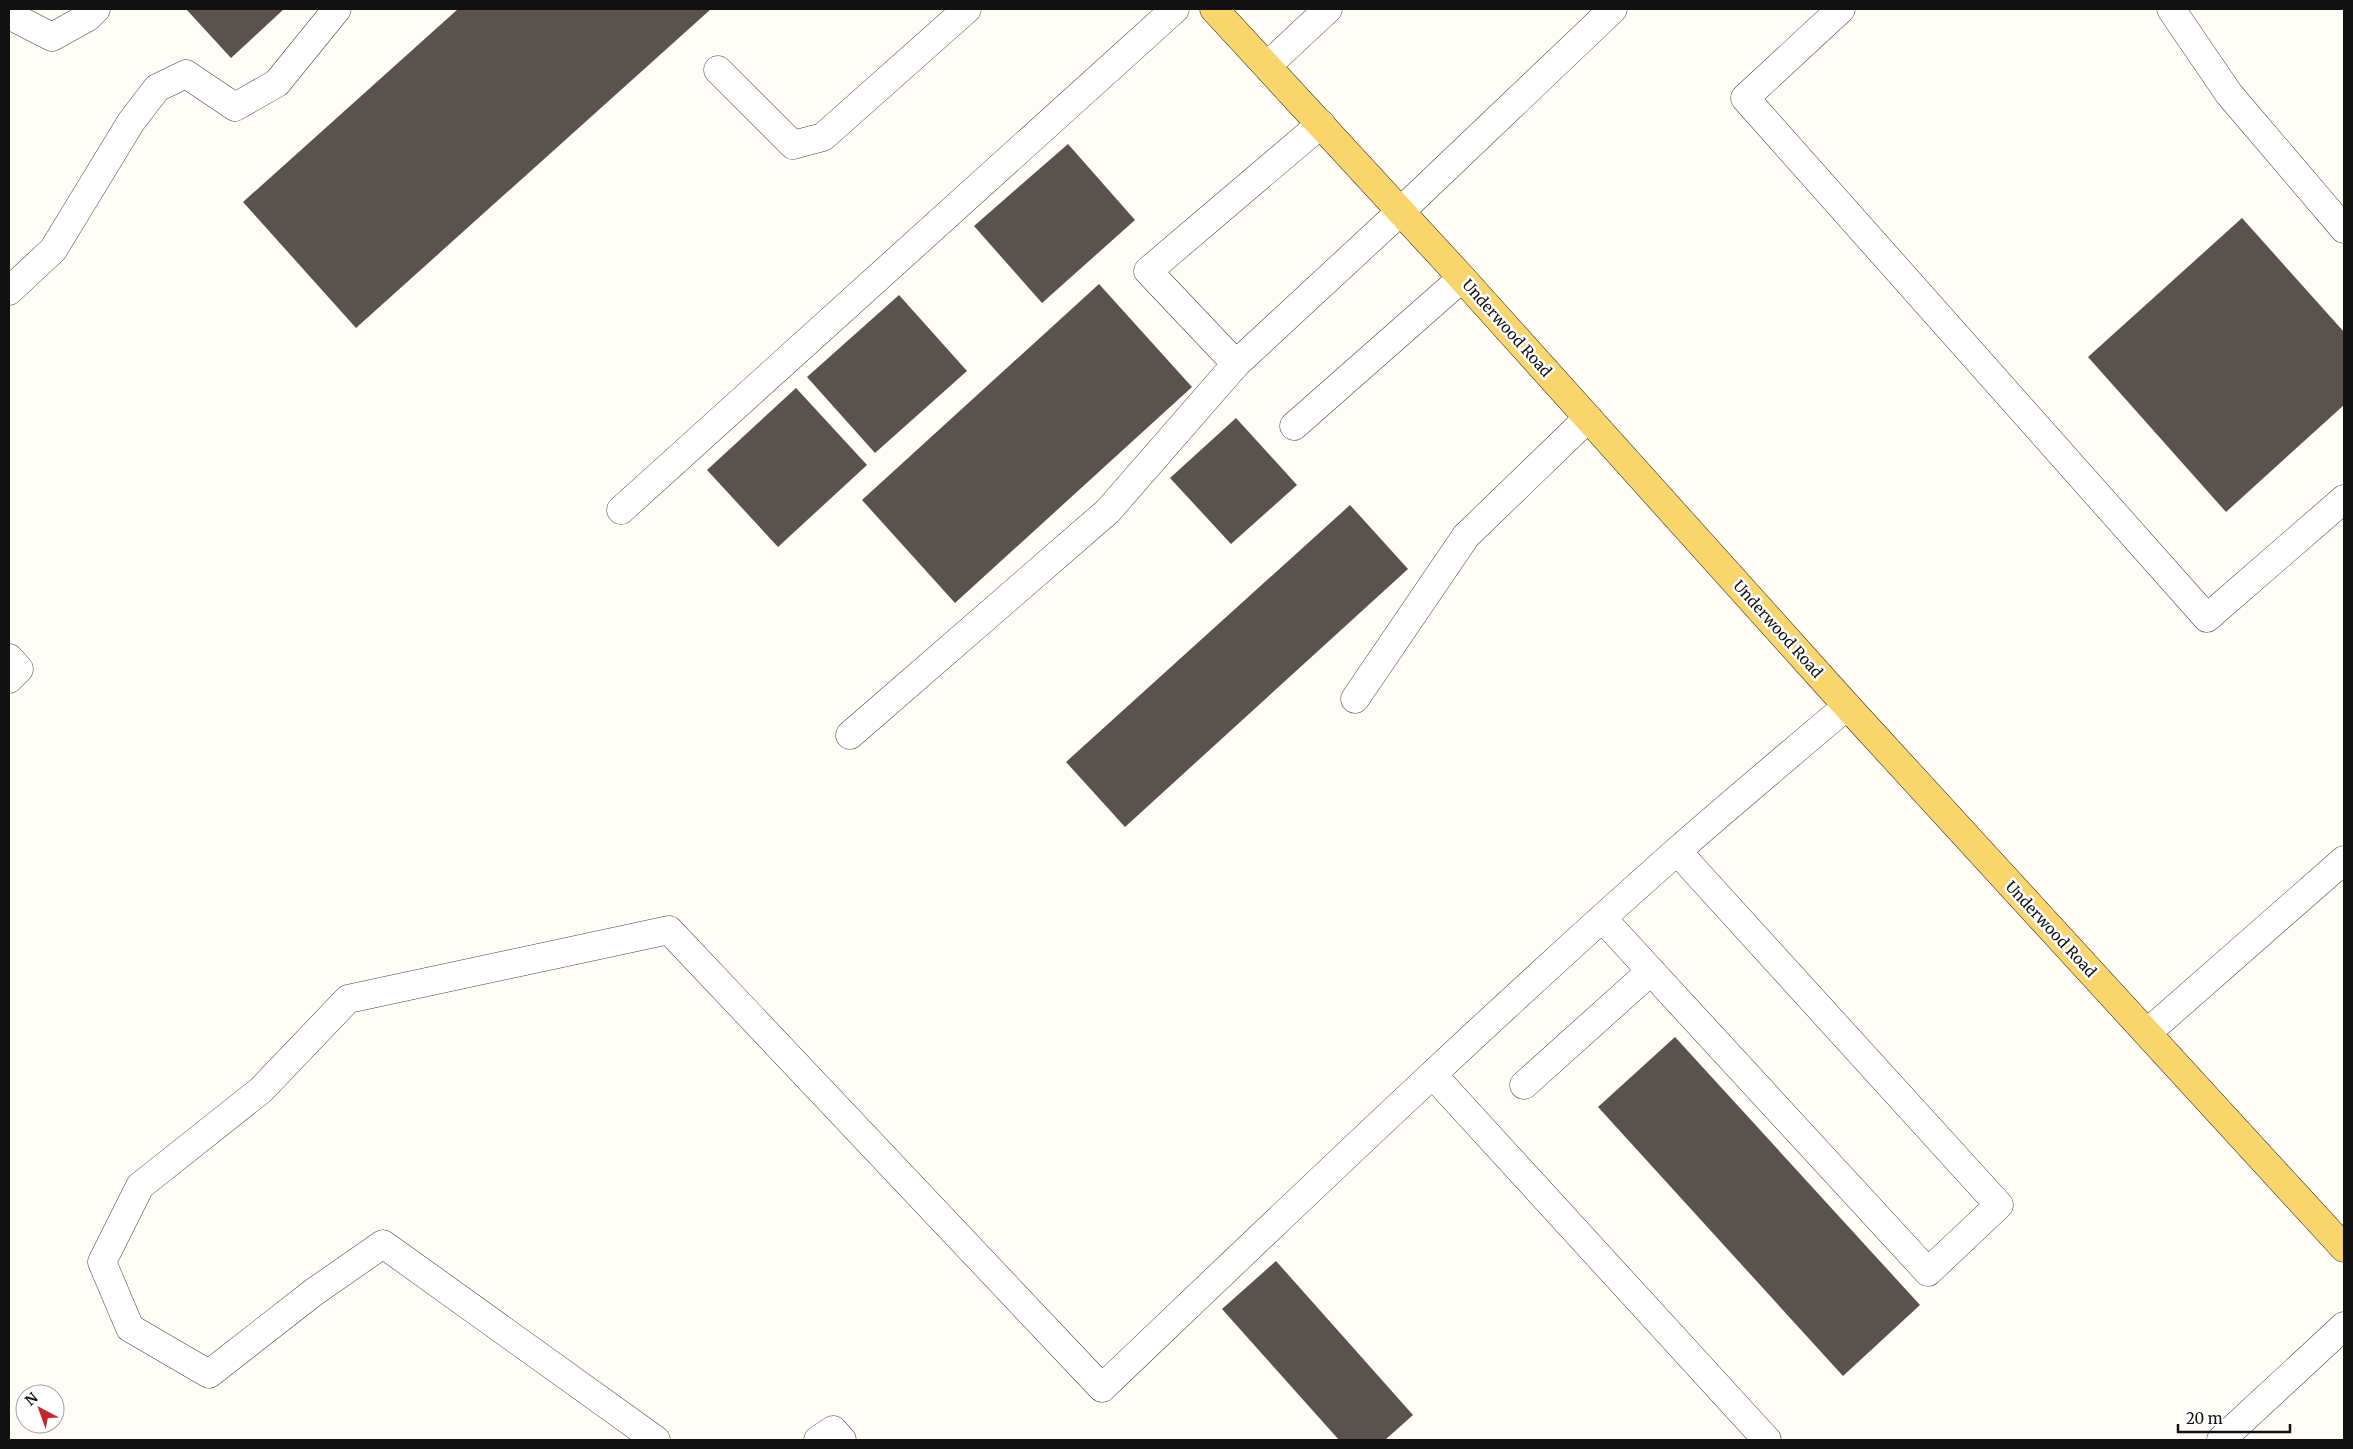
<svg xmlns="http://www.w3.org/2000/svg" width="2353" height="1449" viewBox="0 0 2353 1449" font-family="Merriweather,serif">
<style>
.building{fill:#5a524d}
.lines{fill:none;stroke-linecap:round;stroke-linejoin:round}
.minor-casing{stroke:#444;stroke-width:29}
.major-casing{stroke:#222;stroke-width:29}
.minor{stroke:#fff;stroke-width:28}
.major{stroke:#f9d66b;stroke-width:28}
.labels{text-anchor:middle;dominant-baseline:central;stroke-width:5;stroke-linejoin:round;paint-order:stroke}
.street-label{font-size:15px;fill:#111;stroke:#fff}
</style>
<rect width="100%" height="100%" fill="#fffdf5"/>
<g class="building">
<polygon points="186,9 284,9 231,58"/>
<polygon points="458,9 711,9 356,328 243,202"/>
<polygon points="1068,144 1135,220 1042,303 974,226"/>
<polygon points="2242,218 2344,332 2344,405 2226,512 2088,357"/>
<polygon points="1099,284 1192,387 955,603 862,500"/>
<polygon points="899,295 967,371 875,453 807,377"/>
<polygon points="796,388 867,465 778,547 707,470"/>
<polygon points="1236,418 1297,485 1231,544 1170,478"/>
<polygon points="1350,505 1408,569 1125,827 1066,762"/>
<polygon points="1675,1037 1920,1305 1843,1376 1598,1107"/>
<polygon points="1276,1261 1413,1415 1385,1440 1339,1440 1222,1309"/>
</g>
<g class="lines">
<defs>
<g id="minor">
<polyline points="1841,9 1745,98 2207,618 2344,499"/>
<polyline points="2171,9 2229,94 2344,229"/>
<polyline points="9,12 15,18 52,37 88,17 96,9"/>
<polyline points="1268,65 1328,9"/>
<polyline points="718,70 793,145 823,137 967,9"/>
<polyline points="1321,124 1148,271 1236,364 1401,211 1613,9"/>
<polyline points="9,291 53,250 131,122 157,88 186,74 235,107 277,83 337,9"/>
<polyline points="1294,426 1462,278"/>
<polyline points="621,510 1175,9"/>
<polyline points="9,658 19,669 9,679"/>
<polyline points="1355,699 1466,536 1588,418"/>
<polyline points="850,735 1108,511 1236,364"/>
<polyline points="1603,919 1928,1272 1999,1205 1677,851"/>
<polyline points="2147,1033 2344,860"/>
<polyline points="1433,1075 1767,1440"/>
<polyline points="1524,1085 1651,971"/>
<path d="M656 1440 383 1244 314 1292 209 1374 130 1328 102 1262 140 1186 261 1090 348 999 669 930 1102 1388C1292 1207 1481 1025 1677 851 1733 802 1790 754 1847 706"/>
<polyline points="818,1440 833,1430 842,1440"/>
<polyline points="2221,1440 2344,1326"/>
</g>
<polyline id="major" points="1214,9 1462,278 1847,706 2344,1248"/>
</defs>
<use href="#minor" class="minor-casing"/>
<use href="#major" class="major-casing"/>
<use href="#minor" class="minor"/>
<use href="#major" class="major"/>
</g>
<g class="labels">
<g class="street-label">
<text transform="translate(1507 328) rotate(48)">Underwood Road</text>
<text transform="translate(1778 629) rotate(48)">Underwood Road</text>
<text transform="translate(2051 929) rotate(47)">Underwood Road</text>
</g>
</g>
<rect width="2353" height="1449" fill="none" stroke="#111111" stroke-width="20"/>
<g transform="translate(40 1409) rotate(319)"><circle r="24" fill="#ffffff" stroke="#a0a0a0"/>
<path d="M0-4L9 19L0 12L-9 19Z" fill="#c4262e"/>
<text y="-8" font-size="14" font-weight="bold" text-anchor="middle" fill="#111111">N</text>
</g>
<path d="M2178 1424v8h112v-8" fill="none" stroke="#111111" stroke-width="2.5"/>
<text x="2186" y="1424" font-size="15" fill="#111111" stroke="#ffffff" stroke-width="4" paint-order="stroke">20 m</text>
</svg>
